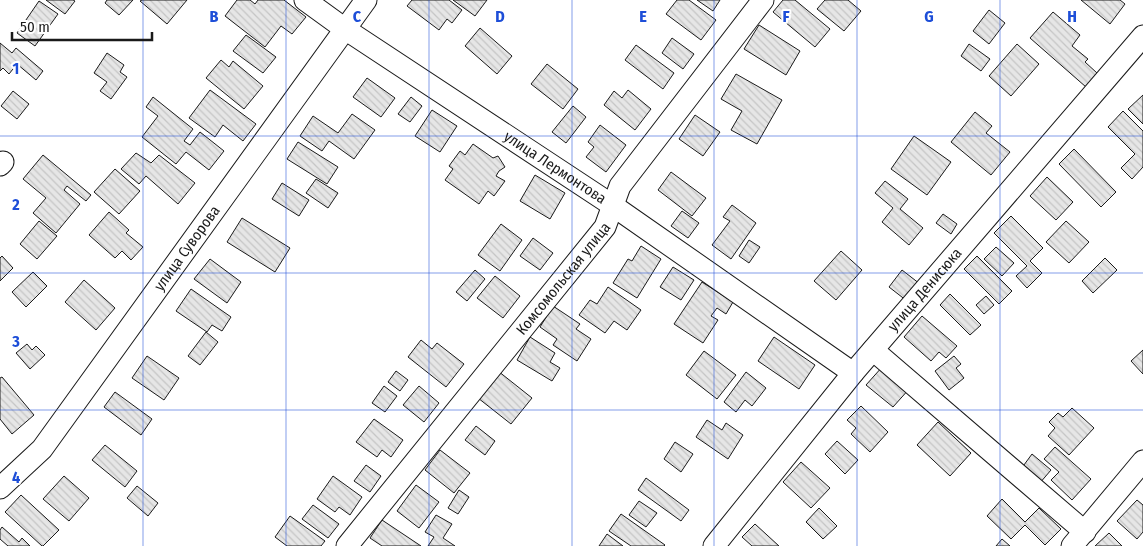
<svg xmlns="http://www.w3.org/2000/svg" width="1143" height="546" viewBox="0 0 1143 546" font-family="'Fira Sans Condensed',sans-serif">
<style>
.building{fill:url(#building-back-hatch);stroke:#1a1a1a}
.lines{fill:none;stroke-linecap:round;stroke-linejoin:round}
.minor-casing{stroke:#1a1a1a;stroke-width:23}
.minor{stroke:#fff;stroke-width:21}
.grid{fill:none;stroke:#1d4ed8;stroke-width:1;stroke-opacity:0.55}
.labels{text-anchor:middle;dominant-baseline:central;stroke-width:4;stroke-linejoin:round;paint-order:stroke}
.street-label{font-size:15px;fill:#1a1a1a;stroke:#fff}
.grid-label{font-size:16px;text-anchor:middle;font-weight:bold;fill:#1d4ed8;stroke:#fff;stroke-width:4;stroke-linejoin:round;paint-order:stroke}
</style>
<defs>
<pattern id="building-back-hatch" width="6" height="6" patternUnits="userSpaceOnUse" patternTransform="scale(1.25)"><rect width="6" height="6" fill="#e6e6e6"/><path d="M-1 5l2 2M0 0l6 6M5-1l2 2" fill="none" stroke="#c5c5c5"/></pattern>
</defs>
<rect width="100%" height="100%" fill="#fff"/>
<g class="building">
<polygon points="46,0 73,0 75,1 65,14"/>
<polygon points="107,0 133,0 119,15 105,3"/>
<polygon points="142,0 187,0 167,24 140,1"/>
<polygon points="237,0 250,0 255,4 258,0 284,0 306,17 292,34 281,26 265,47 225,16"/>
<polygon points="412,0 449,0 462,10 452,23 447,19 439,30 407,6"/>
<polygon points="453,0 487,0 475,16"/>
<polygon points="677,0 689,0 716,20 701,40 666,14"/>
<polygon points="697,0 720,0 713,11"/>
<polygon points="783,0 795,0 830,29 815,47 773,12"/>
<polygon points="825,0 848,0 861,11 844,31 817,9"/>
<polygon points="1081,0 1120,0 1125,4 1110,24"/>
<polygon points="39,1 58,14 35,46 17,33"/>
<polygon points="989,10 1005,23 989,44 973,31"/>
<polygon points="1053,12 1080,35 1072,46 1088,59 1085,62 1097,73 1086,87 1030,38"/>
<polygon points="759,25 800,51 786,75 744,49"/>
<polygon points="480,28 512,56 497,74 465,46"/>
<polygon points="246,35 276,57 263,73 233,51"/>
<polygon points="672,38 694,54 683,69 662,53"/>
<polygon points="0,43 12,53 16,48 43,71 36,80 17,64 9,74 3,68 0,71"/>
<polygon points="969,44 990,59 981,71 961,56"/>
<polygon points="1017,44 1039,64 1011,96 989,76"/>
<polygon points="636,45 674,73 663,89 625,60"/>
<polygon points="107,53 124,65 120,72 127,77 111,99 100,91 107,82 94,73"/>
<polygon points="221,60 229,67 233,61 263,86 244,109 206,78"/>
<polygon points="547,64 578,89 563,109 531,84"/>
<polygon points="736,74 782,100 757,144 731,130 742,111 721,99"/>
<polygon points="367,78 395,98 381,117 353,97"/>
<polygon points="210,90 256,124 243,141 223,125 215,137 189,118"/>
<polygon points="628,90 651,109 635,130 604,105 614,91 622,98"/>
<polygon points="13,91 29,104 17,119 1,106"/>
<polygon points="1143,95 1143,124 1128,109"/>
<polygon points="153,97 193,129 184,141 190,145 200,132 224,151 209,170 186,152 176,164 142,137 158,116 146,107"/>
<polygon points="411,97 422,106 410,122 398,114"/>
<polygon points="573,106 586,117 566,143 552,132"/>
<polygon points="432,110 457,126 440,152 415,136"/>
<polygon points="1123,111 1143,131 1143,167 1132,179 1121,168 1135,154 1108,127"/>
<polygon points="975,112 992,126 986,133 1010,152 991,175 951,142"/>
<polygon points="352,114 375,130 354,159 329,141 322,151 300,136 313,116 338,133"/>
<polygon points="695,115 720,132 703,156 679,139"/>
<polygon points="600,125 626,145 606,172 586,157 594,147 588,142"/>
<polygon points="914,136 951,162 927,195 891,169"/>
<polygon points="298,142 338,167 327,184 287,159"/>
<polygon points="473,144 493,158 498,156 505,167 499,171 496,176 505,181 494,196 488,191 479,204 445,180 453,169 449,166 460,151 465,155"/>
<polygon points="1074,149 1116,192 1101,207 1059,164"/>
<polygon points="136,153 151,163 159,155 195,183 178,204 146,176 139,184 121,169"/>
<polygon points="43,155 91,195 86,201 67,186 64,190 80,204 56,233 33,213 46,198 23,179"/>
<polygon points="115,169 140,191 119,214 94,192"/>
<polygon points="671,172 706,198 692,216 658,190"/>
<polygon points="535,175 565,193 550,219 520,201"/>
<polygon points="1047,177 1073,202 1056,220 1030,196"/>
<polygon points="316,179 338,193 328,208 306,193"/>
<polygon points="885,181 908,199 900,209 923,228 909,245 882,222 893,208 875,193"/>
<polygon points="282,183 309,200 299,216 272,199"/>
<polygon points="732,205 756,223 731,259 712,245 730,221 723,217"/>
<polygon points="682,211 699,223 688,238 671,226"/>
<polygon points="109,212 129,230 126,233 143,247 131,260 122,251 115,258 89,235"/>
<polygon points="943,214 957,224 951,234 936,223"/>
<polygon points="1011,216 1043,248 1030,261 1042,273 1027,288 1016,276 1027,266 994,233"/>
<polygon points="242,218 290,248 275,272 227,242"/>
<polygon points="39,221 57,236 37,259 20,244"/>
<polygon points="1066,221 1089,242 1069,263 1046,242"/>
<polygon points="501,224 522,240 500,271 478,255"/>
<polygon points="533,238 553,253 540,270 520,256"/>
<polygon points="749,240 760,247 749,263 739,256"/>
<polygon points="641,246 661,259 637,298 613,283 628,259 632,261"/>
<polygon points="996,247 1014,263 1002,276 984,259"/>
<polygon points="841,251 862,270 836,300 814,281"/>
<polygon points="2,256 13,268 0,281 0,258"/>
<polygon points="977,256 1012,291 999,304 964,269"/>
<polygon points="1105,258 1117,270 1093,293 1082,281"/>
<polygon points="210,259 241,282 227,303 194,279"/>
<polygon points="673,267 694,280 681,300 660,287"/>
<polygon points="475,270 485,279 467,301 456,292"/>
<polygon points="902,270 920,284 907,301 889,287"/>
<polygon points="33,272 47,286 26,307 12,292"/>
<polygon points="495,276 520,296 503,318 477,298"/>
<polygon points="84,280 115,308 96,330 65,302"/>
<polygon points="702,282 733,302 726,314 717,308 711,316 718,320 703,343 674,324"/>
<polygon points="608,287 641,310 627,330 614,321 605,333 579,315 590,300 597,304"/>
<polygon points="191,289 231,317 222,331 212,325 207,332 176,311"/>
<polygon points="950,294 981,325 970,335 940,305"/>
<polygon points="986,296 994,305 984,314 976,305"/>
<polygon points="553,306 580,324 576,329 591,339 577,361 553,345 557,339 540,327"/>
<polygon points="922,316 957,346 946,358 939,352 931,361 904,337"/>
<polygon points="206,332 218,342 200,365 188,356"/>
<polygon points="530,337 555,353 550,362 560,368 552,381 517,360"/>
<polygon points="774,337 815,365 799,389 758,361"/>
<polygon points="421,340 432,349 437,343 464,364 446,387 408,357"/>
<polygon points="27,344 32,350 36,346 45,355 30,369 16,353"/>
<polygon points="1143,350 1143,374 1131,361"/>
<polygon points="704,351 736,375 717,399 686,375"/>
<polygon points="147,356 179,378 164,400 132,378"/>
<polygon points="954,356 961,364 956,368 964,378 949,390 935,371"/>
<polygon points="883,366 910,388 893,407 866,385"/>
<polygon points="396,371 408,380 400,391 388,382"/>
<polygon points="498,371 532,398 511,424 478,398"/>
<polygon points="746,372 766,388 752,406 745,400 736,412 724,402"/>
<polygon points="2,377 34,415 12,434 0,419 0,378"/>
<polygon points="384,386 397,396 385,412 372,403"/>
<polygon points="419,386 439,403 424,422 403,405"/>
<polygon points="115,392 152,419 141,435 104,407"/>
<polygon points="861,406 888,432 870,452 851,434 856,428 847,420"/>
<polygon points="1072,408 1094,428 1069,455 1048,436 1055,428 1049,422 1058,413 1063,417"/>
<polygon points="374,419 403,440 391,457 382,450 377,457 356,442"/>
<polygon points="707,420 722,430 726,423 743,435 728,459 696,437"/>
<polygon points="938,422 971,453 950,476 917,445"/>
<polygon points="476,426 495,441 485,455 465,440"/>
<polygon points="837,441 858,460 845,474 825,454"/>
<polygon points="675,442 693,454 681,472 664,459"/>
<polygon points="105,445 137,471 125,487 92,460"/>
<polygon points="1055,447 1091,479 1072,500 1051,480 1059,472 1044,459"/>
<polygon points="440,450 470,473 454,493 425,470"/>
<polygon points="1032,454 1051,470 1039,484 1021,469"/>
<polygon points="801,462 830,488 811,508 783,482"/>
<polygon points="366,465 381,476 370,492 354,481"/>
<polygon points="64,476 89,498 69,521 43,499"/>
<polygon points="333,476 362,497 350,515 339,507 335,512 317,499"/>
<polygon points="646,478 689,510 681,521 638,490"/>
<polygon points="416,485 439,502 419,528 397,511"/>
<polygon points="137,486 158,503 148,516 127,498"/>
<polygon points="459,490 469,497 458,514 448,508"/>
<polygon points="21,495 59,530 43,546 42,546 5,512"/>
<polygon points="1002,499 1025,522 1039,508 1061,529 1045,545 1025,525 1011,539 987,516"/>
<polygon points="1137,500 1143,505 1143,532 1137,539 1117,521"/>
<polygon points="639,501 657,513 646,527 629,515"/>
<polygon points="313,505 339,524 328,538 302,519"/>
<polygon points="819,508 837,526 823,539 806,522"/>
<polygon points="621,514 665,545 664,546 631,546 609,531"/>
<polygon points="436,515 452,524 443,538 455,546 428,546 434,537 425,532"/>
<polygon points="290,516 325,541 321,546 287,546 275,537"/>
<polygon points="382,520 421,546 382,546 370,538"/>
<polygon points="755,524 779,546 752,546 742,537"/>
<polygon points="2,527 19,542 22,538 30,546 8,546 0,539 0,530"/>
<polygon points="1109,533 1122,546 1095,546"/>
<polygon points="607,534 623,546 599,546"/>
<polygon points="1002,539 1010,546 996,546"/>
</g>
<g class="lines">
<defs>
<g id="minor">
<path id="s1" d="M305 0 345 29 612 205 853 373"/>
<polyline points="0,165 3,162"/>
<polyline points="873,350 1085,532"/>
<path id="s2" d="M0 488 42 449 366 0"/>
<path id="s3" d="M347 546 605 227 620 186 763 0"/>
<path id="s4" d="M714 546 853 373 1143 36"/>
<polyline points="1072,546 1143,461"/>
</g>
</defs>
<use href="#minor" class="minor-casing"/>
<use href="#minor" class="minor"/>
</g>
<path class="grid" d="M143 0V546M286 0V546M429 0V546M572 0V546M714 0V546M857 0V546M1000 0V546M0 136H1143M0 273H1143M0 410H1143"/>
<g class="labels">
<g class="street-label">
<text stroke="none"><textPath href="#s1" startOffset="301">улица Лермонтова</textPath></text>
<text stroke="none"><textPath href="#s2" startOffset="305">улица Суворова</textPath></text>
<text stroke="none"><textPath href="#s3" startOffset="344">Комсомольская улица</textPath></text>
<text stroke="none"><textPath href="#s4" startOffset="332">улица Денисюка</textPath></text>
</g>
</g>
<g class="grid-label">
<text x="214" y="22">B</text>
<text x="357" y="22">C</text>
<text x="500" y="22">D</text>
<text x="643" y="22">E</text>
<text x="786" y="22">F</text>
<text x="929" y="22">G</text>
<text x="1072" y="22">H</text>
<text x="16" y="74">1</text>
<text x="16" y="210">2</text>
<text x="16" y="347">3</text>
<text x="16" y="483">4</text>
</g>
<path d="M12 32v8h140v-8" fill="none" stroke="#1a1a1a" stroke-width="2.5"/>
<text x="20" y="32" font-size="15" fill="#1a1a1a" stroke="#ffffff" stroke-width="4" paint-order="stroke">50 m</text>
</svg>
